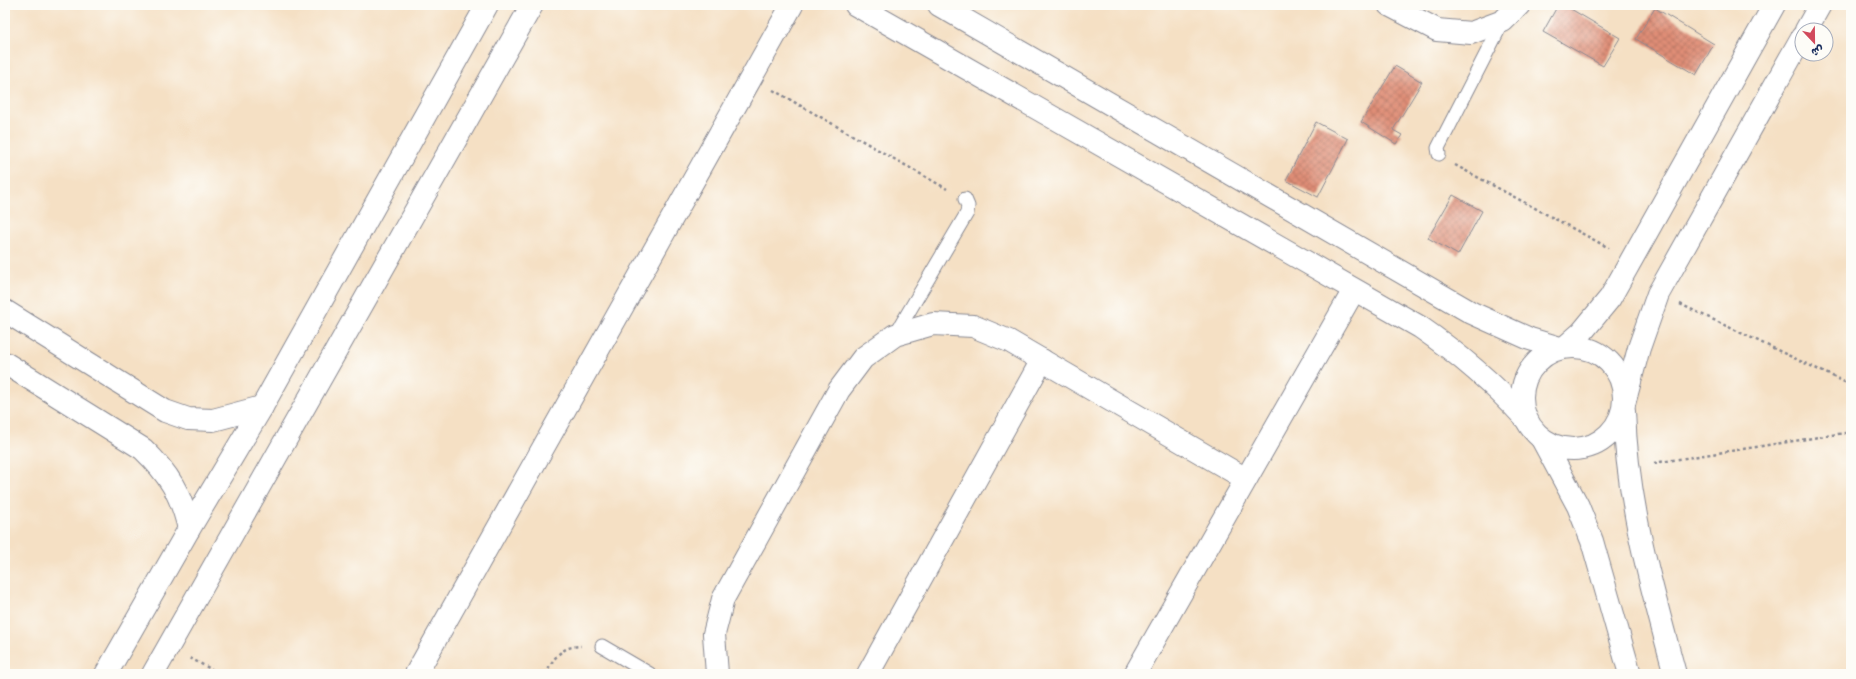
<svg xmlns="http://www.w3.org/2000/svg" width="1856" height="679" viewBox="0 0 1856 679" font-family="Mali,'Playpen Sans Arabic',sans-serif">
<style>
.building{fill:url(#building-cross-hatch)}
.lines{fill:none;stroke-linecap:round;stroke-linejoin:round}
.lane-casing{stroke:#888891;stroke-width:15}
.street-casing{stroke:#888891;stroke-width:24}
.path{stroke:#888891;stroke-width:2.5;stroke-dasharray:3 3;stroke-linecap:butt}
.lane{stroke:#fff;stroke-width:13}
.street{stroke:#fff;stroke-width:22}
</style>
<defs>
<pattern id="building-cross-hatch" width="8" height="8" patternUnits="userSpaceOnUse"><rect width="8" height="8" fill="#df8d76"/><path d="M0 0l8 8M0 8l8-8" fill="none" stroke="#b47464"/></pattern>
</defs>
<rect width="100%" height="100%" fill="#fdfcf7"/>
<filter id="ink" filterUnits="userSpaceOnUse"><feTurbulence type="fractalNoise" baseFrequency=".025" numOctaves="2"/><feDisplacementMap in="SourceGraphic" scale="8" xChannelSelector="R" yChannelSelector="G"/><feConvolveMatrix kernelMatrix="1 2 1 2 8 2 1 2 1" color-interpolation-filters="sRGB"/></filter>
<filter id="wash" filterUnits="userSpaceOnUse"><feTurbulence type="fractalNoise" baseFrequency=".012" numOctaves="4" result="noise"/><feDisplacementMap in="SourceGraphic" scale="16" xChannelSelector="R" yChannelSelector="G"/><feGaussianBlur stdDeviation="0.9" result="paint"/><feColorMatrix in="noise" values="0 0 0 0 0 0 0 0 0 0 0 0 0 0 0 0 0 1.4 0 .05"/><feComposite in="paint" operator="in"/></filter>
<g filter="url(#wash)">
<rect width="100%" height="100%" fill="#f5e0c4"/>
<g id="blocks">
<g class="building">
<polygon points="1558,5 1564,5 1620,38 1603,66 1543,32"/>
<polygon points="1655,8 1714,44 1696,75 1636,39"/>
<polygon points="1395,66 1422,82 1393,130 1402,135 1396,144 1361,122"/>
<polygon points="1316,122 1348,139 1318,197 1286,180"/>
<polygon points="1453,195 1482,211 1458,255 1428,238"/>
</g>
</g>
</g>
<g filter="url(#ink)">
<use href="#blocks" fill-opacity="0" stroke="#888891" stroke-width="1"/>
<g class="lines">
<defs>
<g id="lane">
<polyline points="1439,154 1438,148 1503,21"/>
<polyline points="895,335 967,213 968,206 965,199"/>
<polyline points="602,646 650,674"/>
</g>
<g id="street">
<path d="M856 5 1420 327C1459 354 1493 383 1525 418"/>
<polyline points="939,5 1472,313 1530,339 1560,348"/>
<polyline points="1389,5 1437,30 1471,33 1503,21 1519,5"/>
<polyline points="1806,30 1820,5"/>
<polyline points="5,311 165,411 188,419 213,420 262,407"/>
<circle cx="1573" cy="398" r="51"/>
<polyline points="1565,347 1582,332 1610,298 1774,5"/>
<path d="M5 363 143 449C169 474 181 494 189 529"/>
<polyline points="1624,404 1639,348 1658,294 1802,37"/>
<path d="M1624 411C1627 503 1651 585 1675 674"/>
<polyline points="1542,439 1578,506 1592,541 1630,674"/>
<polyline points="106,674 189,529 262,407 487,5"/>
<polyline points="153,674 532,5"/>
<polyline points="416,674 792,5"/>
<polyline points="717,674 714,634 723,599 839,390 863,358 895,335 933,324 973,326 1009,341 1246,479"/>
<polyline points="868,674 1042,360"/>
<polyline points="1135,674 1354,290"/>
</g>
</defs>
<use href="#lane" class="lane-casing"/>
<use href="#street" class="street-casing"/>
<g class="path">
<polyline points="773,90 947,189"/>
<polyline points="1455,165 1609,248"/>
<polyline points="1680,304 1851,385"/>
<polyline points="1654,463 1851,432"/>
<polyline points="190,658 220,674"/>
<path d="M545 674C554 658 561 646 581 646"/>
</g>
<use href="#lane" class="lane"/>
<use href="#street" class="street"/>
</g>
</g>
<rect width="1856" height="679" fill="none" stroke="#fdfcf7" stroke-width="20"/>
<g transform="translate(1814 42) rotate(158)"><circle r="19" fill="#fdfcf7" stroke="#a3aaba"/>
<path d="M0-3L7 15L0 10L-7 15Z" fill="#d1495b"/>
<text y="-6" font-size="11" font-weight="bold" text-anchor="middle" fill="#1b2f5e">ش</text>
</g>
</svg>
